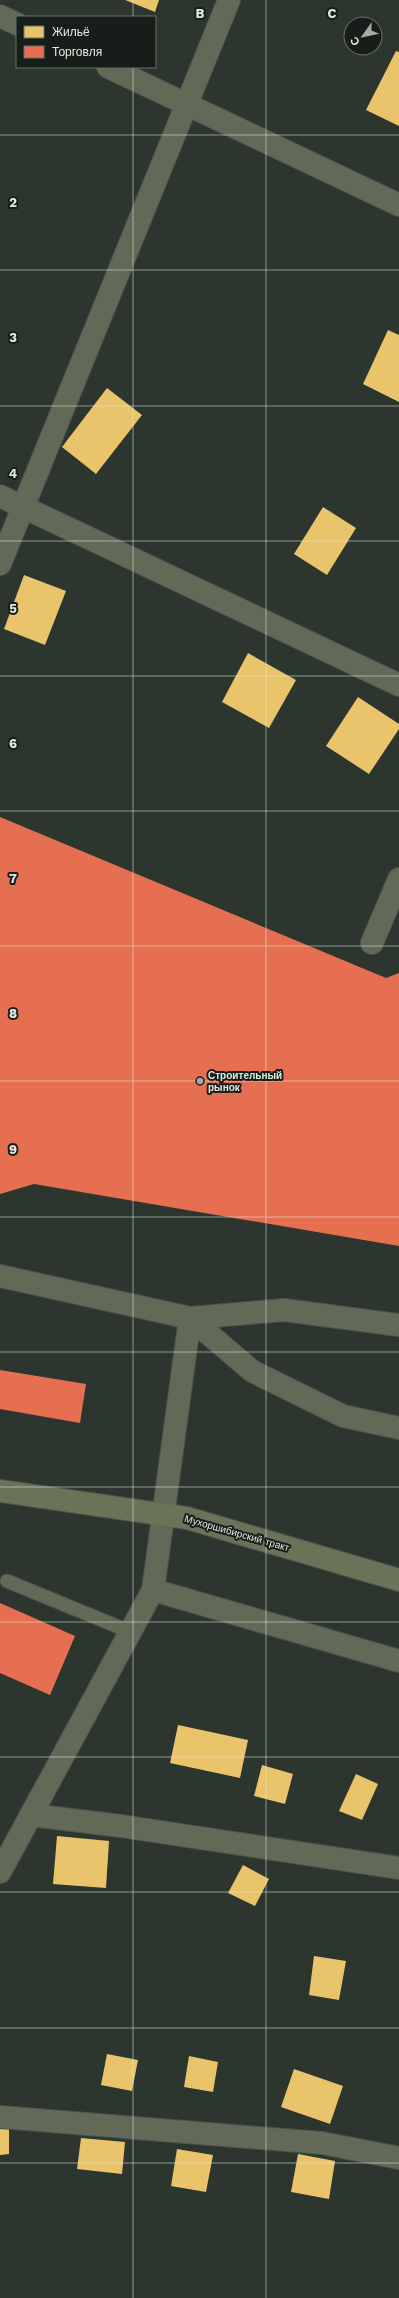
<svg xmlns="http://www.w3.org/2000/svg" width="399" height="2298" viewBox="0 0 399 2298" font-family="'Work Sans',sans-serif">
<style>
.homes{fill:#e9c46a}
.shops{fill:#e76f51}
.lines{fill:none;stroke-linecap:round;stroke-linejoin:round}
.lane-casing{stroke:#4a524d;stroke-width:15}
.street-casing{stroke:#4a524d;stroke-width:24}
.primary-casing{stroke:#4a524d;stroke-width:24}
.lane{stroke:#636957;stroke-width:13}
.street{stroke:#636957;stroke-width:22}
.primary{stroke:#6a7258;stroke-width:22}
.grid{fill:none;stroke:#e1ebe3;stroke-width:1;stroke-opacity:0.55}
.poi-dot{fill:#a2aca4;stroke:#171e19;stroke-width:1.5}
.labels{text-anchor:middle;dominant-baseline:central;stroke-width:4;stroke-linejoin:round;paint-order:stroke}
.poi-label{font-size:10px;font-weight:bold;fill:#e1ebe3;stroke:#171e19;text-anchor:start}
.street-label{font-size:10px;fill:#e1ebe3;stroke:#171e19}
.grid-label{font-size:13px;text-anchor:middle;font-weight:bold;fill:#e1ebe3;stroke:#171e19;stroke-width:4;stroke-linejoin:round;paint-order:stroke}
</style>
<rect width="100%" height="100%" fill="#2c362f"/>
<g class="homes">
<polygon points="125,0 159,0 155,12"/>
<polygon points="396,51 399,52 399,126 366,110"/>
<polygon points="388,330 399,335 399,402 363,384"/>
<polygon points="107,388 142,415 96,474 62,447"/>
<polygon points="323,507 356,528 327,575 294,554"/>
<polygon points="24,575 66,591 45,645 4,629"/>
<polygon points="248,653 296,680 269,728 222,702"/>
<polygon points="358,697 399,724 399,729 369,774 326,746"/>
<polygon points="178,1725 248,1740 240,1778 170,1763"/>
<polygon points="262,1765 293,1774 285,1804 254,1796"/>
<polygon points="356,1774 378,1784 362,1820 339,1811"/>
<polygon points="57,1836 109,1841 106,1888 53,1884"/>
<polygon points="243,1865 269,1879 255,1906 228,1893"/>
<polygon points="314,1956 346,1961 339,2000 309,1995"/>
<polygon points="107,2054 138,2060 132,2091 101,2085"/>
<polygon points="189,2056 218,2062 213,2092 184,2087"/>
<polygon points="294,2069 343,2086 330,2124 281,2107"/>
<polygon points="0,2128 9,2128 9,2154 0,2155"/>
<polygon points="81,2138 125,2142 122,2174 77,2169"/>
<polygon points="177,2149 213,2155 206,2192 171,2186"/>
<polygon points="298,2154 335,2161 329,2199 291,2192"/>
</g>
<g class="shops">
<polygon points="0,817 386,978 399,973 399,1246 34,1184 0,1194"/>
<polygon points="0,1370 86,1384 80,1423 0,1409"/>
<polygon points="0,1603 75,1636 50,1695 0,1673"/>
</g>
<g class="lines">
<defs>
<polyline id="lane" points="7,1581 131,1632"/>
<g id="street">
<polyline points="0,16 17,24"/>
<polyline points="108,67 399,205"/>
<polyline points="0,496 399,685"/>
<polyline points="0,564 229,0"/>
<polyline points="372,943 399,879"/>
<polyline points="0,1276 190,1318 284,1310 399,1325"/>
<polyline points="190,1318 252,1371 343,1416 399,1428"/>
<polyline points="153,1590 399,1661"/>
<polyline points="31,1815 121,1826 399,1868"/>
<polyline points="0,1872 153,1590 190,1318"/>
<polyline points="0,2117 322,2143 399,2158"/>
</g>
<polyline id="primary" points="0,1491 187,1518 399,1580"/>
</defs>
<use href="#lane" class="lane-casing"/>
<use href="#street" class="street-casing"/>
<use href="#primary" class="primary-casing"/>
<use href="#lane" class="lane"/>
<use href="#street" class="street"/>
<use href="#primary" class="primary"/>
</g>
<path class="grid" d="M133 0V17M266 0V2298M133 67V2298M0 135H399M0 270H399M0 406H399M0 541H399M0 676H399M0 811H399M0 946H399M0 1081H399M0 1217H399M0 1352H399M0 1487H399M0 1622H399M0 1757H399M0 1892H399M0 2028H399M0 2163H399"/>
<circle class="poi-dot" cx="200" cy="1081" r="4"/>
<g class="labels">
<g class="poi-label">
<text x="208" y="1075">Строительный<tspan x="208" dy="12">рынок</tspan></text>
</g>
<g class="street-label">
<text transform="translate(237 1533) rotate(16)">Мухоршибирский тракт</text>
</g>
</g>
<g class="grid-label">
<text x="200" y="18">B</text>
<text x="332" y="18">C</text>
<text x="13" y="207">2</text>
<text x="13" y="342">3</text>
<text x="13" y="478">4</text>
<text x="13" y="613">5</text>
<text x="13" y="748">6</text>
<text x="13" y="883">7</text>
<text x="13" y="1018">8</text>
<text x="13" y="1154">9</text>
</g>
<rect x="16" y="16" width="140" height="52" fill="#171e19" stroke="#68706a"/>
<rect x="24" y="26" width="20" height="12" fill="#e9c46a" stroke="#68706a"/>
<text x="52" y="36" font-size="12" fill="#e1ebe3">Жильё</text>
<rect x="24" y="46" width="20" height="12" fill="#e76f51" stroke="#68706a"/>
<text x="52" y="56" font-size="12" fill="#e1ebe3">Торговля</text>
<g transform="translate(363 36) rotate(237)"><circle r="19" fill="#171e19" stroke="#68706a"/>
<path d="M0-3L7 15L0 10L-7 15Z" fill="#a2aca4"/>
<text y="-6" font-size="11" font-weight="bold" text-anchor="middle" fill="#e1ebe3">С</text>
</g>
</svg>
